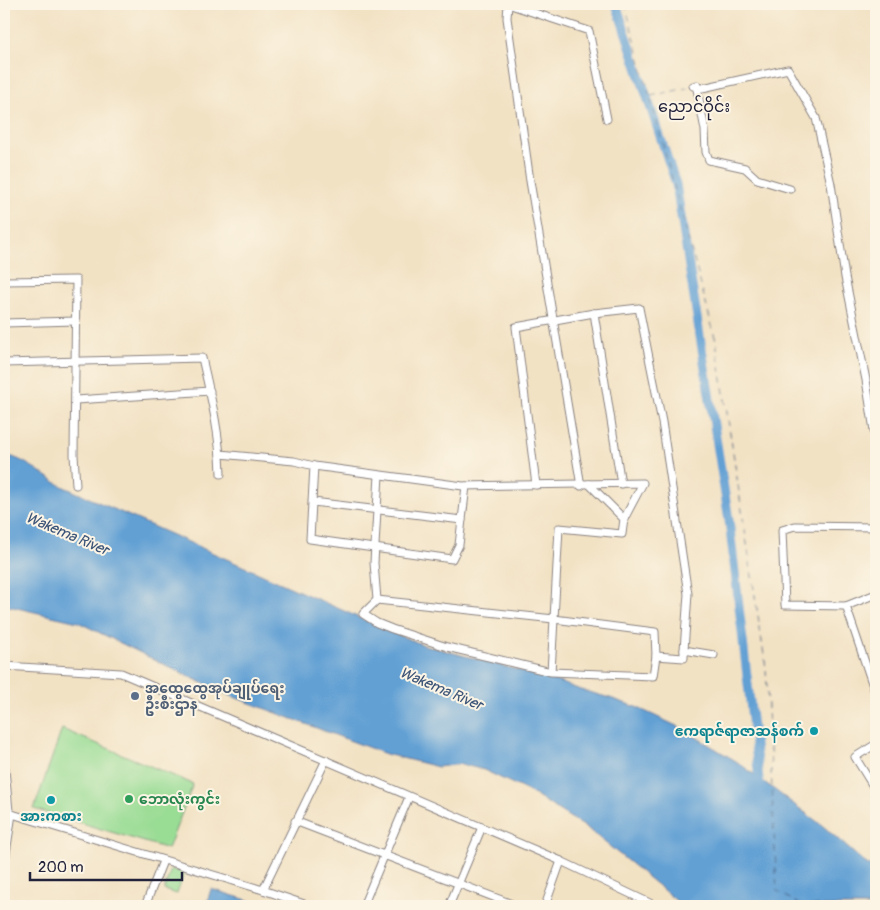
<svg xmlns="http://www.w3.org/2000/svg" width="880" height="910" viewBox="0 0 880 910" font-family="Pangolin,'Noto Sans Myanmar',sans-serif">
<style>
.green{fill:#99dc94;stroke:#5e7f68}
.water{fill:#62a0d4;stroke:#426188}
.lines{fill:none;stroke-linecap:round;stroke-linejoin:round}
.river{stroke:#62a0d4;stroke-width:9}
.ferry{stroke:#3c5478;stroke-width:1;stroke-dasharray:6 5;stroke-linecap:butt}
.minor-casing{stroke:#8a8280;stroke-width:9}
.minor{stroke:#fff;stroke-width:7}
.service-dot{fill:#5c6f8a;stroke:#fcf5e5;stroke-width:2}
.culture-dot{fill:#0f9aa8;stroke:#fcf5e5;stroke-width:2}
.leisure-dot{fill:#2e9e5b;stroke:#fcf5e5;stroke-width:2}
.labels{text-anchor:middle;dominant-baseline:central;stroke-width:4;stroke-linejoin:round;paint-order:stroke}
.service-label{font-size:14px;font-weight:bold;fill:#4e5e75;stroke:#fcf5e5;text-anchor:start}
.culture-label{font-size:14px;font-weight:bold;fill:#0d838f;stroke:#fcf5e5;text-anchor:end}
.leisure-label{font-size:14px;font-weight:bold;fill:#27864d;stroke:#fcf5e5;text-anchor:start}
.water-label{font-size:15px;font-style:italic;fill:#3c5478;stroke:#fcf5e5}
.quarter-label{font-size:16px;fill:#22223b;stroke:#fcf5e5}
</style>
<rect width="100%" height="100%" fill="#fcf5e5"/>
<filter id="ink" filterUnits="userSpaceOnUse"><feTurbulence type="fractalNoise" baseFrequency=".02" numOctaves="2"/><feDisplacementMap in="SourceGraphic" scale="10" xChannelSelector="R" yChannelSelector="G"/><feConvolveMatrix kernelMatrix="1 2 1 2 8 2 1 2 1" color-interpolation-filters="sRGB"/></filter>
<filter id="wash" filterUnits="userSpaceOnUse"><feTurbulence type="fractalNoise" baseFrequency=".0096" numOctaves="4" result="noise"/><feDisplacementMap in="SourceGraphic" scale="20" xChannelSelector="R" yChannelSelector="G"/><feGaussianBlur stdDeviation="1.12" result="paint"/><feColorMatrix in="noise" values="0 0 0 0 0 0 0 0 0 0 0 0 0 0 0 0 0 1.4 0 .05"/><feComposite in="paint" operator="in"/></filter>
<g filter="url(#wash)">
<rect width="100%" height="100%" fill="#f2e2c4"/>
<g class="green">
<polygon points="62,729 193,784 168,849 34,809"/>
<polygon points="171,869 184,873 177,894 164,890"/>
</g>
<g class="water">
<path d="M4 455C23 457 47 478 64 487L396 634 424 645 548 678 578 689 610 698 636 707 681 728 736 761 823 826 864 862 876 870V906H683L587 828 528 791 484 770 461 764 438 767 386 754 226 694 171 668 78 622 4 605Z"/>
<polygon points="211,889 254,902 253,906 206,906"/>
</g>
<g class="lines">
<polyline class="river" points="616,4 676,184 729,520 760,788"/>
<g class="ferry">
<polyline points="625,4 716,341 766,668 777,891 802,906"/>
<polyline points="651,96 691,87"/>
</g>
</g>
</g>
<g filter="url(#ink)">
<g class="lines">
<defs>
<g id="minor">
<polyline points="508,4 507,18 530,181 581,486"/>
<polyline points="508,4 589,31 607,119"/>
<polyline points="693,86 697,85 697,89 707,87 788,69 816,118 831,184 845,277 866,380 876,443"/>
<polyline points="697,89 705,130 706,152 709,160 745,168 757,179 790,189"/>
<polyline points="4,281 76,280 74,455 76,485"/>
<polyline points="594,313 621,484"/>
<polyline points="4,323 76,321"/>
<path d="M4 363 202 358C211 397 220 434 221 474"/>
<polyline points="76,400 210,391"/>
<polyline points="220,454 294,461 314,466 463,486 643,483 624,519"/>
<polyline points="314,466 310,539 452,559 459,545 466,486"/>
<polyline points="379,475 374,563 377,600 363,614 377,623 392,629 447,647 551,672 653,676 656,656 655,632 554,619 551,672"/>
<polyline points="536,485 516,327 594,313 639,308 662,422 688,594 684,650 714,655"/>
<polyline points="313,502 462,520"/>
<polyline points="876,527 795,526 782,530 785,605 846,606 876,695"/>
<polyline points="377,600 554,619 559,528 622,534 624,519 589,484"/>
<polyline points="846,606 876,594"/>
<polyline points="656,656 684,658 684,650"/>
<polyline points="4,666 121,673 561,861 656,906"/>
<polyline points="876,744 855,757 876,791"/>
<polyline points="4,760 9,811"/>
<polyline points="4,809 9,811 12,814 263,890 310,906"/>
<polyline points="295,821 517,906"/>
<polyline points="4,866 12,814"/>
<polyline points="263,890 326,760"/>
<polyline points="145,906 163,861"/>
<polyline points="363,906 409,797"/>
<polyline points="449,906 482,827"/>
<polyline points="545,906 561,861"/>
</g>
</defs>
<use href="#minor" class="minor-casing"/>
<use href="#minor" class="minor"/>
</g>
</g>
<circle class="service-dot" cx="135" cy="696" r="5"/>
<g class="culture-dot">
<circle cx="814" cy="731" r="5"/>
<circle cx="51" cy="800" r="5"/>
</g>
<circle class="leisure-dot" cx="129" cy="799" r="5"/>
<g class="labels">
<g class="service-label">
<text x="145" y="688">အထွေထွေအုပ်ချုပ်ရေး<tspan x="145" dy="16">ဦးစီးဌာန</tspan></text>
</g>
<g class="culture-label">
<text x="804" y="731">ဧကရာဇ်ရာဇာဆန်စက်</text>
<text x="51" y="816" text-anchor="middle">အားကစား</text>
</g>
<g class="leisure-label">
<text x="139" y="799">ဘောလုံးကွင်း</text>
</g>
<g class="water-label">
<text transform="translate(67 534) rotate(23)">Wakema River</text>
<text transform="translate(441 689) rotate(23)">Wakema River</text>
</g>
<g class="quarter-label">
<text x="694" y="107">ညောင်ဝိုင်း</text>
</g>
</g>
<rect width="880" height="910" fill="none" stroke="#fcf5e5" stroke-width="20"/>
<path d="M30 872v8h152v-8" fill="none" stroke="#22223b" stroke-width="2.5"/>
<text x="38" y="872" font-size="15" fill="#22223b" stroke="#fcf5e5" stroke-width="4" paint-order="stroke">200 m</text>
</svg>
